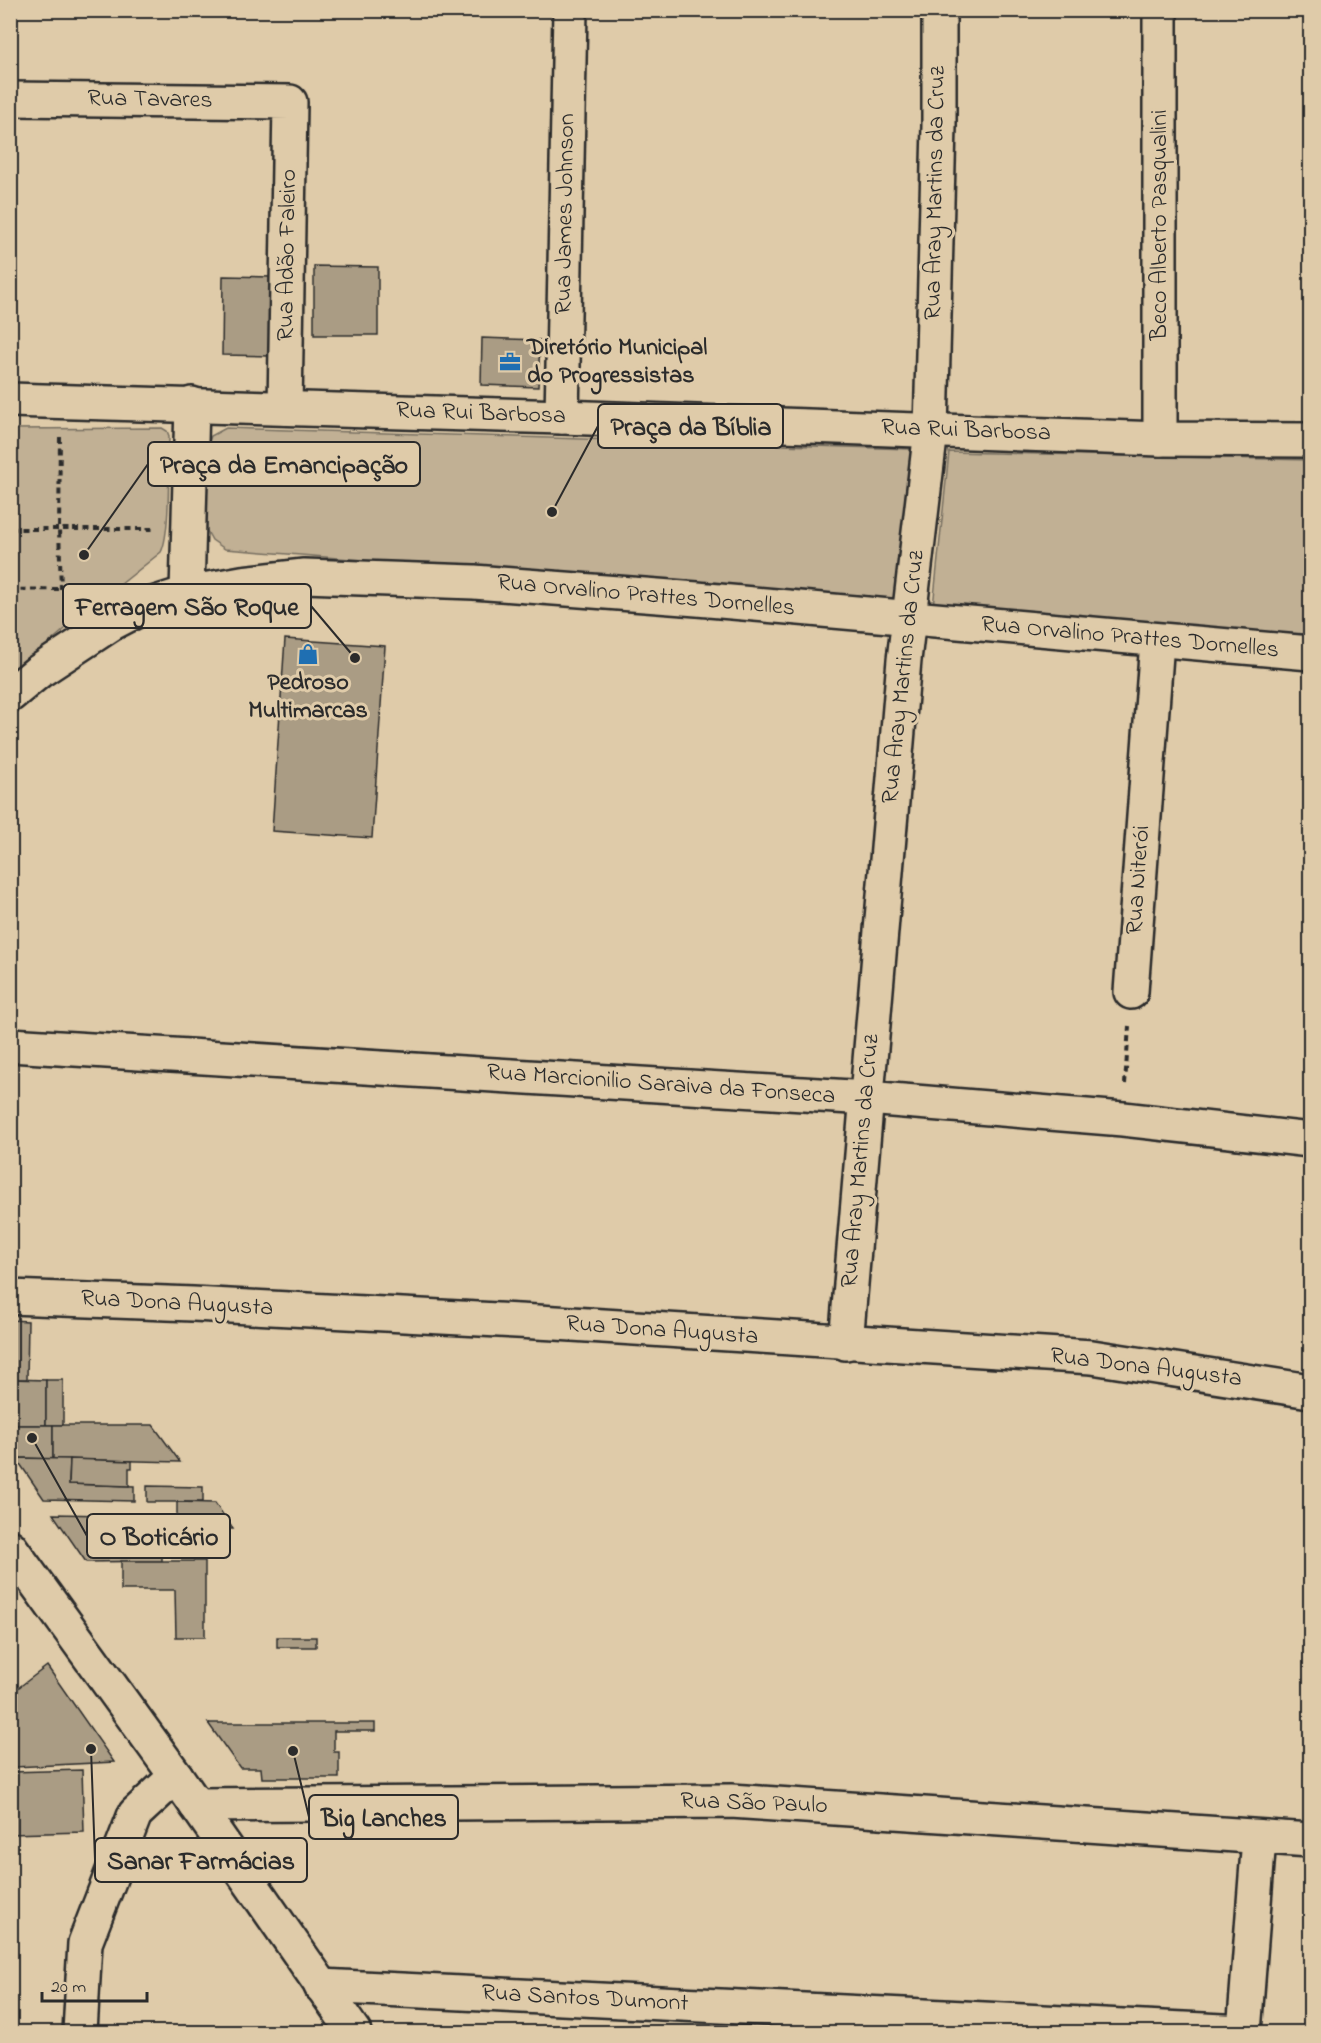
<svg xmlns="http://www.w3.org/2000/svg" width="1321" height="2043" viewBox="0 0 1321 2043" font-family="'Indie Flower',sans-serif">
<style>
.green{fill:#c1b094;stroke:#766e60;stroke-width:1.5}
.building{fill:#aa9c84;stroke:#2b2b2b;stroke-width:1.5}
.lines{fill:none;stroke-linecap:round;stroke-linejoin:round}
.minor-casing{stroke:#2b2b2b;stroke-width:38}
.major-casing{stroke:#2b2b2b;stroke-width:38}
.path{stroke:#2b2b2b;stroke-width:4;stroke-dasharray:6 4.5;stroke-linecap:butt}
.minor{stroke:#dfcba9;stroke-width:33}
.major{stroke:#dfcba9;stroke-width:33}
.labels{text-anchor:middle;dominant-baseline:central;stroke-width:6;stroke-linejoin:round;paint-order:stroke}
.street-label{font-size:24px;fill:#2b2b2b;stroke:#dfcba9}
.poi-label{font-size:24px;font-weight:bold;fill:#2b2b2b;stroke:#dfcba9;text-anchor:start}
.leader{fill:none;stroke:#2b2b2b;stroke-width:2}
.callout-dot{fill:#2b2b2b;stroke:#dfcba9;stroke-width:2}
.callout{fill:#dfcba9;stroke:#2b2b2b;stroke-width:2}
.callout-label{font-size:26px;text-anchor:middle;font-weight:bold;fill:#2b2b2b}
</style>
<rect width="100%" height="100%" fill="#dfcba9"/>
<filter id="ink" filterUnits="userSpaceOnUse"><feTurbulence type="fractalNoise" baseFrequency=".0167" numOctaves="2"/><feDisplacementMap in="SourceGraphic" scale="12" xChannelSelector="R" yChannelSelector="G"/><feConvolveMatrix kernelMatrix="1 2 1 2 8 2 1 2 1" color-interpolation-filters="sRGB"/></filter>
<g filter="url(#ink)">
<g class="green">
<path d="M162 428 167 431 169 436C168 461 171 533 161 552L65 629 11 676V429Z"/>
<polygon points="226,428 911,449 893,602 225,549 212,540 201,520 205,453 211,436"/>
<polygon points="949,452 1310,460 1310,636 933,607"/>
</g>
<g class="building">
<polygon points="314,266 378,267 378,335 314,335"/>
<polygon points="223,276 272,277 270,356 222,355"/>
<polygon points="482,338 540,340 538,387 481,385"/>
<polygon points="285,639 385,646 372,838 272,831"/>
<polygon points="10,1320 28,1321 27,1379 10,1379"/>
<polygon points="10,1379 46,1380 46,1425 10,1425"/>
<rect x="46" y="1380" width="17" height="45"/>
<polygon points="10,1425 53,1425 53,1459 16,1458 10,1451"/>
<polygon points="53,1425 153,1425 180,1462 53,1459"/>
<polygon points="16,1458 70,1459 69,1484 134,1486 134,1501 44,1499"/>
<polygon points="70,1459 132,1461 132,1468 129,1468 129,1486 69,1484"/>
<polygon points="147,1486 203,1487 203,1502 147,1502"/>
<polygon points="177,1502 215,1503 233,1529 177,1529"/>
<polygon points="53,1514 162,1516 162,1561 86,1562"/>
<polygon points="121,1561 205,1561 205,1637 176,1637 175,1590 121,1590"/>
<rect x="277" y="1637" width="39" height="10"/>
<polygon points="47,1666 114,1762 14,1767 10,1763 10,1694"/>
<polygon points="208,1723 375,1723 375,1731 334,1731 334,1752 339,1752 339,1778 262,1778 261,1768 240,1768"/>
<polygon points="82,1770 84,1832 10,1834 10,1772"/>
</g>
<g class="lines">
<defs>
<g id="minor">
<polyline points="1160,10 1160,439"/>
<polyline points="10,99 290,102 285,408"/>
<polyline points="10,400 562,417 1160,439 1310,440"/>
<polyline points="562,417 570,10"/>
<polyline points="187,593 192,404"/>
<polyline points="10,695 38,672 114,622 143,607 187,593 242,583 304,576 474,582 697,599 1310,653"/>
<polyline points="1131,992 1157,641"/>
<polyline points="10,1045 867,1098 1123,1119 1310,1140"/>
<polyline points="10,1297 193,1304 556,1323 1092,1357 1310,1391"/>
<polyline points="846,1343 904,660 931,430 939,126 939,10"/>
<polyline points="196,1805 731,1801 1310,1840"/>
<polyline points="321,1986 1244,2032"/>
<polyline points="80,2032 85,1943 135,1814 176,1776"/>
<polyline points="1244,2032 1259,1838"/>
</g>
<polyline id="major" points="10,1547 176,1776 354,2032"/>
</defs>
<use href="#minor" class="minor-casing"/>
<use href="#major" class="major-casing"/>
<g class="path">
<polyline points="60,437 59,529 61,589"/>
<polyline points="10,529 154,529"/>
<polyline points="10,590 102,588"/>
<polyline points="1125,1084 1129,1026"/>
</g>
<use href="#minor" class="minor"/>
<use href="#major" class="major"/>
</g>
</g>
<defs>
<symbol id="office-bare" viewBox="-9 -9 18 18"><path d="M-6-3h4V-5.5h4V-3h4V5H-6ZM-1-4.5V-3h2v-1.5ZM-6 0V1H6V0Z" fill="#1f6fb2" stroke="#dfcba9" stroke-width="2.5" paint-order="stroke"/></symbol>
<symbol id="shop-bare" viewBox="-9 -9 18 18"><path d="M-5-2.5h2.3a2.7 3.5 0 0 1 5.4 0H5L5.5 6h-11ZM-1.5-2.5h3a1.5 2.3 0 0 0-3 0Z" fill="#1f6fb2" stroke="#dfcba9" stroke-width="2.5" paint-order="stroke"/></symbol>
</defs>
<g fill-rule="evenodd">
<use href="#office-bare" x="495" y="347" width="30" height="30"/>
<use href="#shop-bare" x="293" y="639" width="30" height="30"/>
</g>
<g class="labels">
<g class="street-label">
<text transform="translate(150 100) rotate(1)">Rua Tavares</text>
<text transform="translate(936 193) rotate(-89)">Rua Aray Martins da Cruz</text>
<text transform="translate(566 214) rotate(-89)">Rua James Johnson</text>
<text transform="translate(1160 225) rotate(-90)">Beco Alberto Pasqualini</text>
<text transform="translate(288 255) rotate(-89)">Rua Adão Faleiro</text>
<text transform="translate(481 414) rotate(2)">Rua Rui Barbosa</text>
<text transform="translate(966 431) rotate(2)">Rua Rui Barbosa</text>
<text transform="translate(646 596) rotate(5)">Rua Orvalino Prattes Dornelles</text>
<text transform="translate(1130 638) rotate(5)">Rua Orvalino Prattes Dornelles</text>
<text transform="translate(904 677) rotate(-84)">Rua Aray Martins da Cruz</text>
<text transform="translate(1139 880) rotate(-86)">Rua Niterói</text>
<text transform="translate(661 1085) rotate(4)">Rua Marcionilio Saraiva da Fonseca</text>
<text transform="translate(861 1161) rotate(-85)">Rua Aray Martins da Cruz</text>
<text transform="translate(177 1304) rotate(3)">Rua Dona Augusta</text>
<text transform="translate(662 1331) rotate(4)">Rua Dona Augusta</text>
<text transform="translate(1146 1368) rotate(7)">Rua Dona Augusta</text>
<text transform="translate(754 1804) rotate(2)">Rua São Paulo</text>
<text transform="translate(585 1999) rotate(3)">Rua Santos Dumont</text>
</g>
<g class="poi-label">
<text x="527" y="348">Diretório Municipal<tspan x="527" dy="28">do Progressistas</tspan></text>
<text x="308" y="683" text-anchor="middle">Pedroso<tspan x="308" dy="28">Multimarcas</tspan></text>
</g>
</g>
<path class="leader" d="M552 512L598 426M84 555L148 464M355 658L311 606M32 1438L87 1536M293 1751L309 1817M91 1749L95 1860"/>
<g class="callout-dot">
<circle cx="552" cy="512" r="6"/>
<circle cx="84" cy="555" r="6"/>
<circle cx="355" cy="658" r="6"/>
<circle cx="32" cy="1438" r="6"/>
<circle cx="293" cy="1751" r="6"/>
<circle cx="91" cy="1749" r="6"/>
</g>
<g class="callout">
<rect x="598" y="404" width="185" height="44" rx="6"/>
<rect x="148" y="442" width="272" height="44" rx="6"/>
<rect x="63" y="584" width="248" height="44" rx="6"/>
<rect x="87" y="1514" width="143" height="44" rx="6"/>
<rect x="309" y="1795" width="149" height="44" rx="6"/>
<rect x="95" y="1838" width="212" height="44" rx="6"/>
</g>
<g class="callout-label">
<text x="691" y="435">Praça da Bíblia</text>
<text x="284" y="473">Praça da Emancipação</text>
<text x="187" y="615">Ferragem São Roque</text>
<text x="159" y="1545">O Boticário</text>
<text x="384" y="1826">Big Lanches</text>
<text x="201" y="1869">Sanar Farmácias</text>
</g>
<rect width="1321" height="2043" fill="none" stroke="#dfcba9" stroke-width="36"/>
<rect x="18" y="18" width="1285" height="2007" fill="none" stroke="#2b2b2b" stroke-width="2" filter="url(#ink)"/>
<path d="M42 1992v9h105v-9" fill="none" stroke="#2b2b2b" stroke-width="3"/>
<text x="51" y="1992" font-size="18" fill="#2b2b2b" stroke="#dfcba9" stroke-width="4.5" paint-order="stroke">20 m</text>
</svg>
